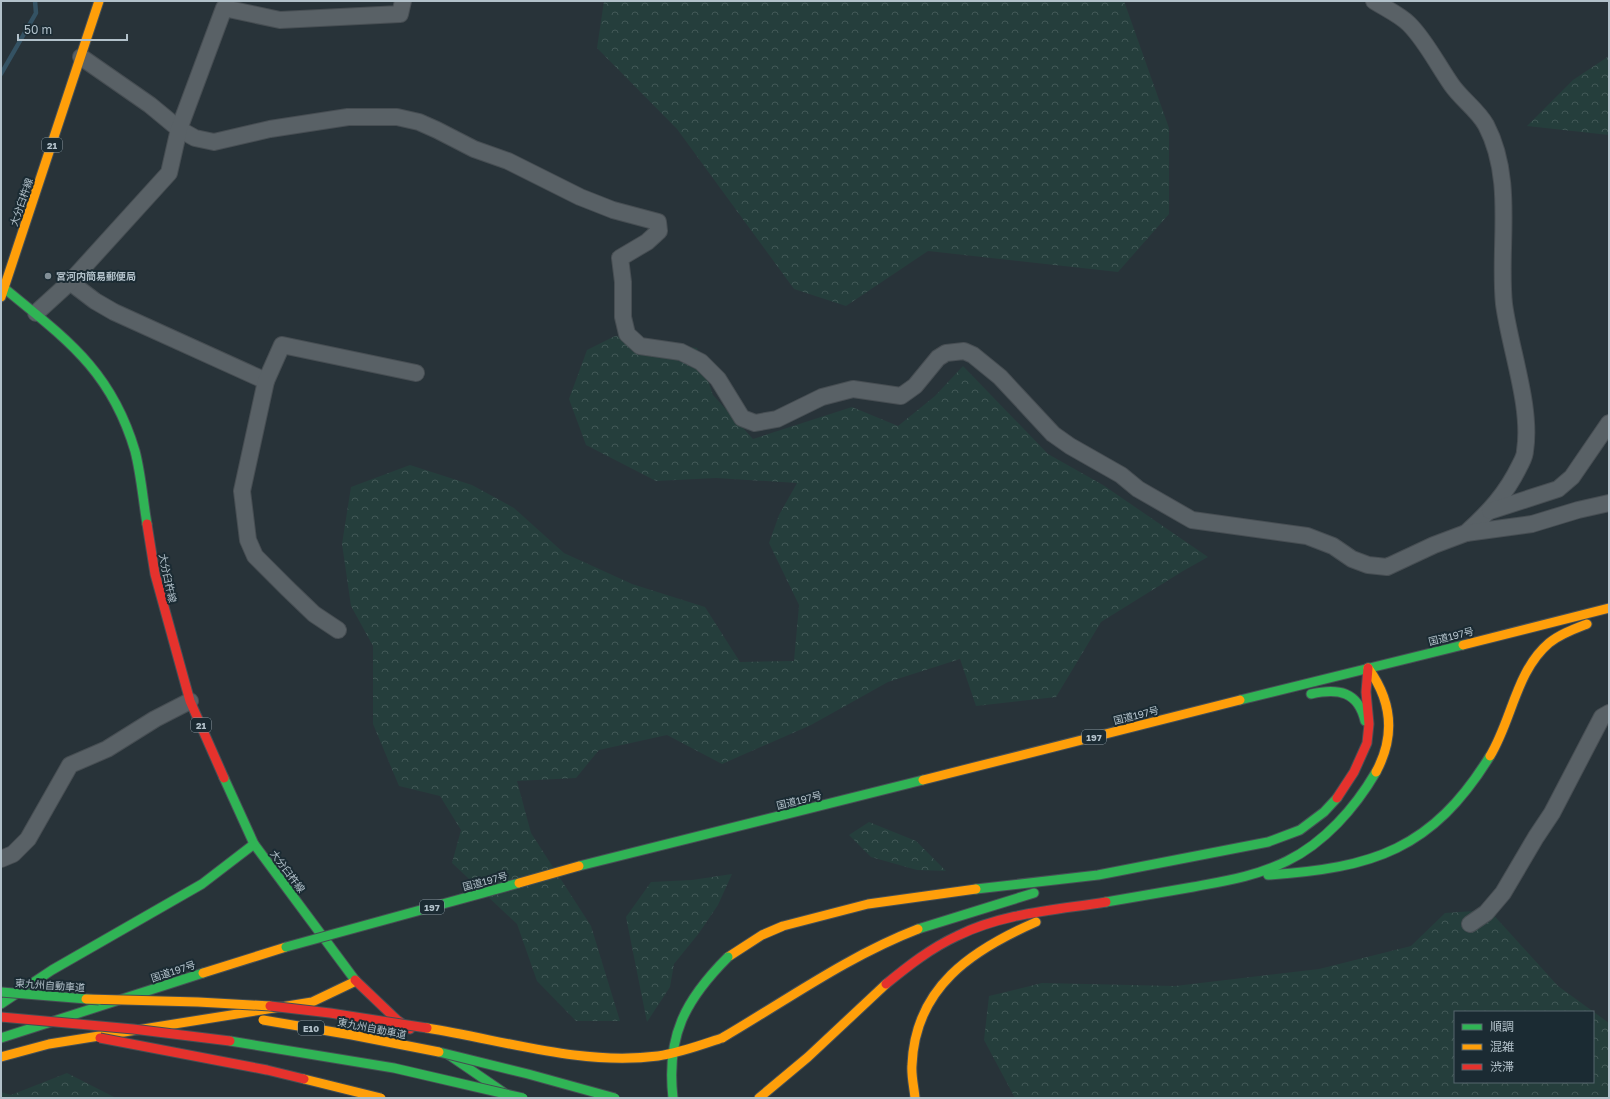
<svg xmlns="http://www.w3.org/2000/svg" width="1610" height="1099" viewBox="0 0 1610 1099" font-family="'Golos Text','Noto Sans JP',sans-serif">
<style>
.forest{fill:url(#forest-crowns);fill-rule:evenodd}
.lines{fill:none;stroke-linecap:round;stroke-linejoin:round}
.stream{stroke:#345263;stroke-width:4.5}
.street-casing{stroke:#474e53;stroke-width:18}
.fast-casing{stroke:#464f55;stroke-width:11}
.slow-casing{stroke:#464f55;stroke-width:11}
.jam-casing{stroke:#464f55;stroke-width:11}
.street{stroke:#596166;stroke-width:16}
.fast{stroke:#30b455;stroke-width:9}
.slow{stroke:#ff9f0a;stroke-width:9}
.jam{stroke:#e5322d;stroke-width:9}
.fast-bridge-casing{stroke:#454e53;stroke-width:11;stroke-linecap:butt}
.slow-bridge-casing{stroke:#454e53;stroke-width:11;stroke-linecap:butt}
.jam-bridge-casing{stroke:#454e53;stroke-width:11;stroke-linecap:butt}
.fast-bridge{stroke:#30b455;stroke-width:9}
.slow-bridge{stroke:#ff9f0a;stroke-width:9}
.jam-bridge{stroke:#e5322d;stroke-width:9}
.poi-dot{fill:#828f97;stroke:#1b2b33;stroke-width:1.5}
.labels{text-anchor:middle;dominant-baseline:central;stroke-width:4;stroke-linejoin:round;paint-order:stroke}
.shield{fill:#1b2b33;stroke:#85949d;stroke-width:1}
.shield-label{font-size:9px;font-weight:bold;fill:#b2c1ca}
.street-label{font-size:10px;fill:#b2c1ca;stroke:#1b2b33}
.poi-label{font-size:10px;font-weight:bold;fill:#b2c1ca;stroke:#1b2b33;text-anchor:start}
</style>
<defs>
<pattern id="forest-crowns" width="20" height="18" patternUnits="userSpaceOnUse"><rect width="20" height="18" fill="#253e3c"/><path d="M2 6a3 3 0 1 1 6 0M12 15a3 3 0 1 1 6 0" fill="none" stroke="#425857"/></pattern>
</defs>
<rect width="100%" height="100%" fill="#283339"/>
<g class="forest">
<polygon points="604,1 1124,1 1169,128 1169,214 1118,272 928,251 846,306 794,289 677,129 597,48"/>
<polygon points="1609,56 1609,135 1527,126 1573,80"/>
<polygon points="615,336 697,348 713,395 753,439 852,407 898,426 935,396 963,366 1048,454 1103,485 1208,557 1183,571 1101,622 1056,697 976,706 960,659 888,682 811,725 722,764 667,735 599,750 576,778 517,781 531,833 591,926 620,1021 576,1021 537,981 517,924 452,863 461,830 440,796 399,786 373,724 373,646 351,606 342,544 351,487 410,465 472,485 514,508 564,553 632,584 705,607 740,662 794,661 799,605 769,543 779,515 797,483 716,478 656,481 586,445 569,399 587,350"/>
<polygon points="869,822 916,841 946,871 917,870 871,857 849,835"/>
<polygon points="732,874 718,905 699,933 674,964 670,987 647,1022 626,917 651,882 692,880"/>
<path d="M1489 910 1558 986 1609 1023V1098H1015L984 1040 989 996 1042 983 1175 986 1319 969 1411 946 1445 913ZM1455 1012H1593V1082H1455Z"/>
<polygon points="67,1073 116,1098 1,1098 1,1092 11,1095"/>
</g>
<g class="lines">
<polyline class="stream" points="1,74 36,13 35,1"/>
<defs>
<g id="street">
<path d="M1374 1C1385 8 1400 15 1409 24 1426 41 1437 64 1451 84 1461 99 1477 109 1486 125 1515 180 1498 246 1504 304 1510 349 1532 407 1525 451 1525 456 1522 461 1520 465 1506 494 1489 512 1466 533"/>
<polyline points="81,57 150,105 179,129 195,138 214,142 270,129 348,117 397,117 419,122 437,130 474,149 508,161 580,197 613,210 658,222 659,231 647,242 620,258 623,282 623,317 627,334 640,346 681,352 701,362 718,379 742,418 755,423 777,419 822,397 853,389 901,396 915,386 938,358 946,353 964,351 973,355 1000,377 1053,434 1070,446 1121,475 1138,489 1192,520 1307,536 1333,546 1352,559 1368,565 1387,567 1434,545 1466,533 1532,524 1578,510 1609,503"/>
<polyline points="70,282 95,301 114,312 266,381"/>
<polyline points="36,313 70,282 169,173 179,129 224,8 280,20 400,14 403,1"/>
<polyline points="1490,511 1558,489 1572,477 1609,423"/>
<polyline points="338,630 314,614 288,589 255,556 248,540 242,491 266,381 282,345 416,373"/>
<polyline points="1,859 13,854 28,839 70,765 107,749 155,719 190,701"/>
<polyline points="1470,924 1486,913 1503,893 1536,837 1552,813 1602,717 1609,713"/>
</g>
<g id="fast">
<path d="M4 288C66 339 111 370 135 451 141 474 143 500 147 524"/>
<path d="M1311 694C1338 688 1358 691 1365 721"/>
<polyline points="1240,700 1463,645"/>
<polyline points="224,778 254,844 355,980"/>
<polyline points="579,866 923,780"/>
<path d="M1268 875C1373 868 1432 850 1490 756"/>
<polyline points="976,889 1098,875 1268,842 1300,830 1324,812 1337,798"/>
<path d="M1106 902C1135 897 1164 892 1193 887 1225 881 1257 876 1287 861 1324 843 1355 808 1376 772"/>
<polyline points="918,929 1034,893"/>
<polyline points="1,1004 52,970 202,884 254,844"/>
<polyline points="1,1038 203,973"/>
<polyline points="449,1055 503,1092"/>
</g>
<g id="slow">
<polyline points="1,297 99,1"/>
<polyline points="1463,645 1609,608"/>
<path d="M1368 668C1392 701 1396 735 1376 772"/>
<path d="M1490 756C1512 720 1516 671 1549 643 1560 634 1574 629 1587 624"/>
<polyline points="923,780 1240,700"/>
<polyline points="728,957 762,935 783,926 868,904 976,889"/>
<polyline points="203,973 286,947"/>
<path d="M722 1038C787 1000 848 956 918 929"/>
<polyline points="1,1057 49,1044 312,1002 356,981"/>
<polyline points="759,1098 808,1057 886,984"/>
<path d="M915 1098C914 1087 911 1075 912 1065 915 987 972 950 1036 922"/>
</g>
<g id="jam">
<polyline points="147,524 155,574 190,701 224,778"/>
<polyline points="1337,798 1354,772 1367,743 1369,724 1366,692 1368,668"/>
<polyline points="355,980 397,1020 410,1029"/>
<path d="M886 984C908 966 931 948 957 936 1003 913 1056 910 1106 902"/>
</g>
</defs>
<use href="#street" class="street-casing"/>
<use href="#fast" class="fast-casing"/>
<use href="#slow" class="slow-casing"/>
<use href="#jam" class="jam-casing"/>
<use href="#street" class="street"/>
<use href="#fast" class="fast"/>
<use href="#slow" class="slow"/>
<use href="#jam" class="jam"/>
<defs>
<g id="fast-bridge">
<polyline points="286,947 519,883"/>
<polyline points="1,992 99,1000"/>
<polyline points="230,1041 394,1068 523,1098"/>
<polyline points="439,1052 528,1074 615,1098"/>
<path d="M673 1098C666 1036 685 1000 728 957"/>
</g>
<g id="slow-bridge">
<polyline points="519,883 579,866"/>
<polyline points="86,999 198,1002 270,1006"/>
<polyline points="263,1020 352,1035 439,1052"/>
<path d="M427 1028C503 1040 581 1066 658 1056 680 1053 701 1045 722 1038"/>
<polyline points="304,1079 381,1098"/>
</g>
<g id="jam-bridge">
<polyline points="270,1006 330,1013 427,1028"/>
<polyline points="1,1017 133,1029 230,1041"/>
<polyline points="100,1038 267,1070 304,1079"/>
</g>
</defs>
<use href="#fast-bridge" class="fast-bridge-casing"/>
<use href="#slow-bridge" class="slow-bridge-casing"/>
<use href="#jam-bridge" class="jam-bridge-casing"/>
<use href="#fast-bridge" class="fast-bridge"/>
<use href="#slow-bridge" class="slow-bridge"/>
<use href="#jam-bridge" class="jam-bridge"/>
</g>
<circle class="poi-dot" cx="48" cy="276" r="4"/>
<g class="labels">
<g class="shield">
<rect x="42" y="138" width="20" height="14" rx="3"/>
<rect x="191" y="718" width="20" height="14" rx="3"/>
<rect x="1082" y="730" width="24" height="14" rx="3"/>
<rect x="420" y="900" width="24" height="14" rx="3"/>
<rect x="298" y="1021" width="26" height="14" rx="3"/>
</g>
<g class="shield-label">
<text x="52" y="145">21</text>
<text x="201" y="725">21</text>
<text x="1094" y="737">197</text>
<text x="432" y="907">197</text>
<text x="311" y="1028">E10</text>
</g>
<g class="street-label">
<text transform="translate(21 202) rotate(-71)">大分臼杵線</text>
<text transform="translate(168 578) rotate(78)">大分臼杵線</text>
<text transform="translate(1451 636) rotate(-14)">国道197号</text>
<text transform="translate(1136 715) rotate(-14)">国道197号</text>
<text transform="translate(799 800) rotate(-14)">国道197号</text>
<text transform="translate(288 871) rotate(53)">大分臼杵線</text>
<text transform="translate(485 881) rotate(-15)">国道197号</text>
<text transform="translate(173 971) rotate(-18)">国道197号</text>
<text transform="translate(50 985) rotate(4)">東九州自動車道</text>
<text transform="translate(372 1028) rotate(11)">東九州自動車道</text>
</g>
<g class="poi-label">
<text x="56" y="276">宮河内簡易郵便局</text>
</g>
</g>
<rect width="1610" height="1099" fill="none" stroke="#b2c1ca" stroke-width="4"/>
<rect x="1454" y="1011" width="140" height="72" fill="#1b2b33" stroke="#57676f"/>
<rect x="1462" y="1024" width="20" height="6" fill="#30b455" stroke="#57676f"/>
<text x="1490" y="1031" font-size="12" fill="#b2c1ca">順調</text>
<rect x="1462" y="1044" width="20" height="6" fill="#ff9f0a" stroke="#57676f"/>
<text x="1490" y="1051" font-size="12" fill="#b2c1ca">混雑</text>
<rect x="1462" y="1064" width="20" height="6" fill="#e5322d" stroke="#57676f"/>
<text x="1490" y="1071" font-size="12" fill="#b2c1ca">渋滞</text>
<path d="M18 34v6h109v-6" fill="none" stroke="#b2c1ca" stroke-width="2"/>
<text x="24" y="34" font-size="12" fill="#b2c1ca" stroke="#1b2b33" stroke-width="3" paint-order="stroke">50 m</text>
</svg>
